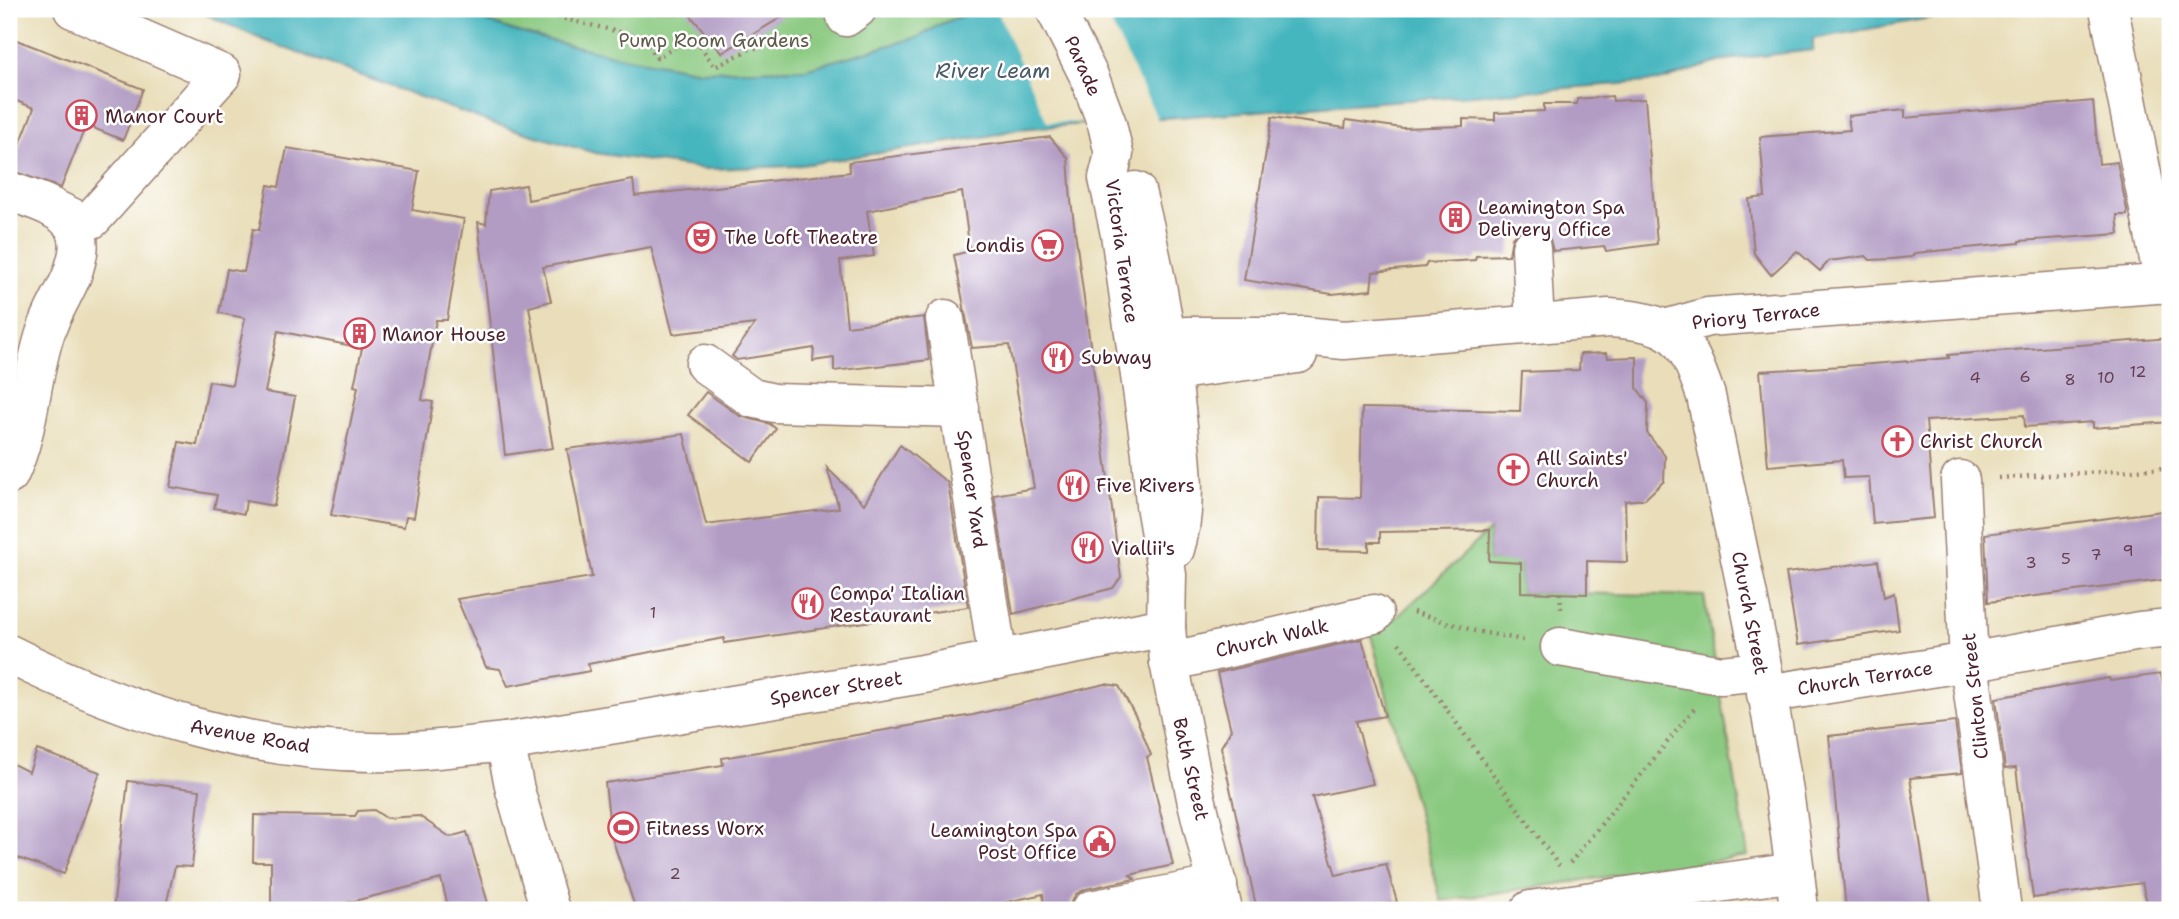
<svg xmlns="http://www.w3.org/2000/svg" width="2179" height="919" viewBox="0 0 2179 919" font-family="'Shantell Sans',sans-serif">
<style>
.green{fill:#8ac980;stroke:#6a7456;stroke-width:2}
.water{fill:#45b5be;stroke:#486a74;stroke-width:2}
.pier{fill:#e9deb9}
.building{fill:#b29cc4}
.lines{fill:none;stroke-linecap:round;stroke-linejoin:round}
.minor-casing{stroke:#9a7e72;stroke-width:41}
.major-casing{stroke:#9a7e72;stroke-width:41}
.path{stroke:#9a7e72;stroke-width:4.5;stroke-dasharray:2 5;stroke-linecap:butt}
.minor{stroke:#fff;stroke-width:38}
.major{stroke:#fff;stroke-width:38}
.labels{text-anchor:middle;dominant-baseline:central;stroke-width:5;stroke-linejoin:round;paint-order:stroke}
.number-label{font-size:16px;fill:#643e51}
.park-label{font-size:19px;fill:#605a49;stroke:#fff}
.street-label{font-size:19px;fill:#4a1f2b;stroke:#fff}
.poi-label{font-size:19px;fill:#4a1f2b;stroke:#fff;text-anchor:start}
.water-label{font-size:21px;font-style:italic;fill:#485b66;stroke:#fff}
</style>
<rect width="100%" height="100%" fill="#fff"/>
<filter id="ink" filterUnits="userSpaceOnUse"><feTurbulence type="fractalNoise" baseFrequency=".0143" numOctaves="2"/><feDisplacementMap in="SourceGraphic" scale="14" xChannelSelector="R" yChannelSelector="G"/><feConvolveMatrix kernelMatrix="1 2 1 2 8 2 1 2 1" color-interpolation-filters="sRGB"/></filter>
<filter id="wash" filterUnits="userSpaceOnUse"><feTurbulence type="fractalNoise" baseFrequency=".00686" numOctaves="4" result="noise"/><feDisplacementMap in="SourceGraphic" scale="28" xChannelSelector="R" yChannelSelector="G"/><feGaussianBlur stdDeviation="1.57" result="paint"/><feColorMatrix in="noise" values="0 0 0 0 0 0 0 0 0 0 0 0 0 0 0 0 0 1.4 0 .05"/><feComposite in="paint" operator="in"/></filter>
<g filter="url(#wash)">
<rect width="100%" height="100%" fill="#e9deb9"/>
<g class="green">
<polygon points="452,9 976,9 977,10 941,24 919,37 805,69 700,71 622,57 552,41 514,31"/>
<polygon points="1490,530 1489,561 1521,561 1521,592 1704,596 1748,856 1441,901 1368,624 1387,624 1395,619"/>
</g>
<polygon class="water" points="194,9 452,9 514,31 552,41 622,57 700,71 805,69 919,37 941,24 977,10 991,9 1979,9 1813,39 1813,50 1724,60 1660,81 1018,129 988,136 795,166 705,169 595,153 492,123 263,40"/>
<polygon class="pier" points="996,9 1104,9 1159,122 1120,124 1047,122"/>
<g id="blocks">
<g class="building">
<polygon points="685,9 795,9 722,53"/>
<polygon points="9,37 143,89 123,140 86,125 61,188 10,170 34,108 9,98"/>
<polygon points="1612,96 1613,101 1645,99 1657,244 1606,251 1604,246 1553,251 1549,236 1540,228 1529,226 1520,229 1512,238 1509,255 1476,256 1475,260 1427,263 1425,267 1373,272 1371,290 1332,294 1244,280 1272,117 1345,128 1346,120 1402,128 1463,126 1463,119 1495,120 1495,113 1544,111 1544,104 1577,104 1577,99"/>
<polygon points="2093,101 2099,164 2117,162 2127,210 2127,215 2117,215 2119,234 2019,241 2019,243 1915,253 1911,257 1891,259 1870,260 1866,256 1829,261 1820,271 1797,251 1771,275 1754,253 1749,199 1765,197 1760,137 1850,130 1848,116 1905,110 1905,118"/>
<polygon points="1050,137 1068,158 1071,201 1121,577 1113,588 1013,614 994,495 1034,488 1009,345 972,348 954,255 970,251 962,192 867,211 874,256 840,261 847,326 924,317 929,360 834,371 834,358 813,361 814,348 737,360 732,356 755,324 673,334 651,247 543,267 551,301 529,307 553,448 505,455 478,222 486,224 489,191 526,185 528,200 633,180 635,196 850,172 849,162"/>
<polygon points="287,148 419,171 412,210 464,219 447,320 436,320 422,400 433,402 414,517 406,516 404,527 331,515 358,387 354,386 362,348 278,331 265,392 295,397 274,506 246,501 244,514 214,508 217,495 170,487 179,442 197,445 209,381 232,385 245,318 219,313 227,269 244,272 253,229 259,230 268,185 279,187"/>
<polygon points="2170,338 2170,422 2093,428 2093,422 2025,427 2024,415 1926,421 1934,518 1873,524 1869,477 1844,478 1842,460 1768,466 1760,371 1859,365 1949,358 1948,355"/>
<polygon points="1607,353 1608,358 1637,357 1637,388 1648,403 1647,433 1665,456 1664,481 1645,499 1625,501 1627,562 1587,561 1587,594 1521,592 1521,563 1489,561 1490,530 1380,532 1380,542 1369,542 1369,551 1318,550 1319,497 1360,498 1362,408 1520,411 1522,372 1579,370 1580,354"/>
<polygon points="706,392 740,416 770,424 776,429 752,462 688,415"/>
<polygon points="684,434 706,525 839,508 827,468 864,504 900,445 948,483 968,607 724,643 724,638 588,664 590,671 508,686 500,669 486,667 457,599 592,577 567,449"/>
<polygon points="2170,510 2170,579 1988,602 1985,534"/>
<polygon points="1878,561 1884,597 1894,593 1899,630 1798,645 1786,573"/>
<polygon points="1362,639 1385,716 1356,721 1373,784 1312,797 1336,875 1386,864 1397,902 1357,910 1257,910 1221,747 1231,730 1217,673"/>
<polygon points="2161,674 2170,723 2170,910 2149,910 2142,883 2033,898 2016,768 2005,769 1996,698 2109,678 2110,681"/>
<polygon points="1105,684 1119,686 1136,717 1151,755 1147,757 1173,865 1130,875 1135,879 1086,889 1076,894 1071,902 1070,910 1045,910 1043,894 972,910 636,910 611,835 605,783 723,765 722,758 973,715"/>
<polygon points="1955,722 1962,773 1910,778 1931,910 1846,910 1829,736"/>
<polygon points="37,750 100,772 64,874 9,855 9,762 29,772"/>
<polygon points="128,781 200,790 192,867 175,866 165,910 113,910"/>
<polygon points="374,810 386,818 419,816 450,837 467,832 490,910 449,910 441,879 319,910 271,910 271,862 253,862 254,815 355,816 358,811"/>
</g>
</g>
</g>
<g filter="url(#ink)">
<use href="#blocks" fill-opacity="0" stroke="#9a7e72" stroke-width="2"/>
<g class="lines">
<defs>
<g id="minor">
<polyline points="2109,9 2164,284"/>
<polyline points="846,17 857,9"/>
<path d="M9 191C30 199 61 206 74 227 83 242 77 260 72 275 64 295 51 313 45 334 30 380 30 431 9 475"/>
<polyline points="54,209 79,221 92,219 222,74 73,9"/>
<polyline points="1531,248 1535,324"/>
<polyline points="945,319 998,660"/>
<polyline points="1665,329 1708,317 2170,283"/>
<polyline points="1144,355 1172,371 1298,354"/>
<polyline points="705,364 752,398 774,403 960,408"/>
<path d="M1154 371 1158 355 1168 339 1186 336H1304L1344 340 1609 318C1675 322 1685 335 1706 396 1741 566 1782 737 1799 910"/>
<polyline points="1960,480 1969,662 2002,910"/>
<polyline points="1560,647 1721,675 1762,671"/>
<path d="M9 654C130 715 256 755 393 752 431 751 468 746 505 742"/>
<polyline points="1169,662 1374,614"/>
<polyline points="1766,694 1969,662 2140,631 2170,628"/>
<polyline points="1091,910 1218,885"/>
<polyline points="1530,910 1795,872"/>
</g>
<g id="major">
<polyline points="1055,9 1089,76 1107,124 1114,154 1108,178 1120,234 1151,453 1155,505 1167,575 1166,627 1169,662 1196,798 1223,910"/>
<path d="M1136 191C1155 265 1168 341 1177 417 1182 459 1188 508 1175 549"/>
<polyline points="550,910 515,790 505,742 923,674 1166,627"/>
</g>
</defs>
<use href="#minor" class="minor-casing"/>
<use href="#major" class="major-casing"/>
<g class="path">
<polyline points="523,9 645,38 657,58 693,36 715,67 750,49 812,38"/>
<polyline points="1999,478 2170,468"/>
<polyline points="1560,593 1561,609"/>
<polyline points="1413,612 1475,631 1523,640"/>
<polyline points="1399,643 1559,866"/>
<polyline points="1570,863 1694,709"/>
</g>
<use href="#minor" class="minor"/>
<use href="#major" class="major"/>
</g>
</g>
<defs>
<symbol id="building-ring" viewBox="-11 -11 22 22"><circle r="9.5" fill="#fff" stroke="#d1495b" stroke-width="1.5"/><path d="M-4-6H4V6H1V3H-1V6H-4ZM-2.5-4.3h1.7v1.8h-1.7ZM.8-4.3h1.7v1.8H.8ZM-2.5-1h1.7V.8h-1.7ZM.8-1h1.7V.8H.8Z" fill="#d1495b"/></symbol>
<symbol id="theatre-ring" viewBox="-11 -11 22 22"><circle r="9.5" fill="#fff" stroke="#d1495b" stroke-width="1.5"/><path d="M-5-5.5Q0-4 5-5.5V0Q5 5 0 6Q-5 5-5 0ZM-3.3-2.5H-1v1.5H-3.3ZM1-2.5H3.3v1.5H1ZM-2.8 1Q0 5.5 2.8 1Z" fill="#d1495b"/></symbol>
<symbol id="supermarket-ring" viewBox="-11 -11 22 22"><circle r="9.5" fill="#fff" stroke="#d1495b" stroke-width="1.5"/><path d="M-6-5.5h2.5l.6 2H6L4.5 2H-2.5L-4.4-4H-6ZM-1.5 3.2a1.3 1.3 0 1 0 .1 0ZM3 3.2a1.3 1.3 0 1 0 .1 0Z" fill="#d1495b"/></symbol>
<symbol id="restaurant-ring" viewBox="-11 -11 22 22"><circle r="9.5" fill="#fff" stroke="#d1495b" stroke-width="1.5"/><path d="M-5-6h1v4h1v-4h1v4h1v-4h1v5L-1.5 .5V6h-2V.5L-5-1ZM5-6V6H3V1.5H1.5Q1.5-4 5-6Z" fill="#d1495b"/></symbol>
<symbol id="church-ring" viewBox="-11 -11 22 22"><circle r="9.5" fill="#fff" stroke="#d1495b" stroke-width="1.5"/><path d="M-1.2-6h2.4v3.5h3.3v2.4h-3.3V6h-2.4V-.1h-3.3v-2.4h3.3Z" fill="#d1495b"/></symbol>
<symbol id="stadium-ring" viewBox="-11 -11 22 22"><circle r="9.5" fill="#fff" stroke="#d1495b" stroke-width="1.5"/><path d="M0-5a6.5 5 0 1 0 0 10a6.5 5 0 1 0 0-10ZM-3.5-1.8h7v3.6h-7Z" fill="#d1495b"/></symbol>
<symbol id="civic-ring" viewBox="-11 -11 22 22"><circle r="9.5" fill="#fff" stroke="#d1495b" stroke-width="1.5"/><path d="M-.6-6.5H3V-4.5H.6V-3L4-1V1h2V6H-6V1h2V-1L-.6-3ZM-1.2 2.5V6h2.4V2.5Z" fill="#d1495b"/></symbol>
</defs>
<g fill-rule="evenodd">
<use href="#building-ring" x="64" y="98" width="35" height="35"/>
<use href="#building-ring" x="1438" y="200" width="35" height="35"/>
<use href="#theatre-ring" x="684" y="220" width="35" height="35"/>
<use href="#supermarket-ring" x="1030" y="228" width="35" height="35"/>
<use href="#building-ring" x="342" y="316" width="35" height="35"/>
<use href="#restaurant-ring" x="1040" y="340" width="35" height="35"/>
<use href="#church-ring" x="1880" y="424" width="35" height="35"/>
<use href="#church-ring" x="1496" y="452" width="35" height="35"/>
<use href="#restaurant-ring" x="1056" y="468" width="35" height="35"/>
<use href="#restaurant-ring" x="1070" y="530" width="35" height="35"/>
<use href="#restaurant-ring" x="790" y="586" width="35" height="35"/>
<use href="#stadium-ring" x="606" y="810" width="35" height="35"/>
<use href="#civic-ring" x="1082" y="824" width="35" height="35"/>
</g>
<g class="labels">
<g class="number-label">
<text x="2138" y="371">12</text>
<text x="2025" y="376">6</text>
<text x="1975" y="377">4</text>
<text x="2106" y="377">10</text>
<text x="2070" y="379">8</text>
<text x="2128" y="550">9</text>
<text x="2096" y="554">7</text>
<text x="2066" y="558">5</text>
<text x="2031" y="562">3</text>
<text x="653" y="612">1</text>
<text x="675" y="873">2</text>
</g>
<g class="park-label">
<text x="714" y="40">Pump Room Gardens</text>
</g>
<g class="street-label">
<text transform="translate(1083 66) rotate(66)">Parade</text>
<text transform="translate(1122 251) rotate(82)">Victoria Terrace</text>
<text transform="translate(1756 316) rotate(-6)">Priory Terrace</text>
<text transform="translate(972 489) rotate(82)">Spencer Yard</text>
<text transform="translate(1750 613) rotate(79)">Church Street</text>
<text transform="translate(1272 638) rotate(-13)">Church Walk</text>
<text transform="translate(1865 678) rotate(-9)">Church Terrace</text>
<text transform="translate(836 688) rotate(-9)">Spencer Street</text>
<text transform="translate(1975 696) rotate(-96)">Clinton Street</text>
<text transform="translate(250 736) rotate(10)">Avenue Road</text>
<text transform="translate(1191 769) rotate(77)">Bath Street</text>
</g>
<g class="poi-label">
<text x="105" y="116">Manor Court</text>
<text x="1478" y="207">Leamington Spa<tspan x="1478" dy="22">Delivery Office</tspan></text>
<text x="724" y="237">The Loft Theatre</text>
<text x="1025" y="245" text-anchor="end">Londis</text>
<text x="382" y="334">Manor House</text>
<text x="1081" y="357">Subway</text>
<text x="1920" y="441">Christ Church</text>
<text x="1536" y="458">All Saints'<tspan x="1536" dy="22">Church</tspan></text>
<text x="1096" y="485">Five Rivers</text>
<text x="1111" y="548">Viallii's</text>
<text x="830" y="593">Compa' Italian<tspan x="830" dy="22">Restaurant</tspan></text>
<text x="646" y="828">Fitness Worx</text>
<text x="1077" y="830" text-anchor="end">Leamington Spa<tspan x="1077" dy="22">Post Office</tspan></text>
</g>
<g class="water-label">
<text x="993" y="71">River Leam</text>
</g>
</g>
<rect width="2179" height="919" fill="none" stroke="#fff" stroke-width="35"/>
</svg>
